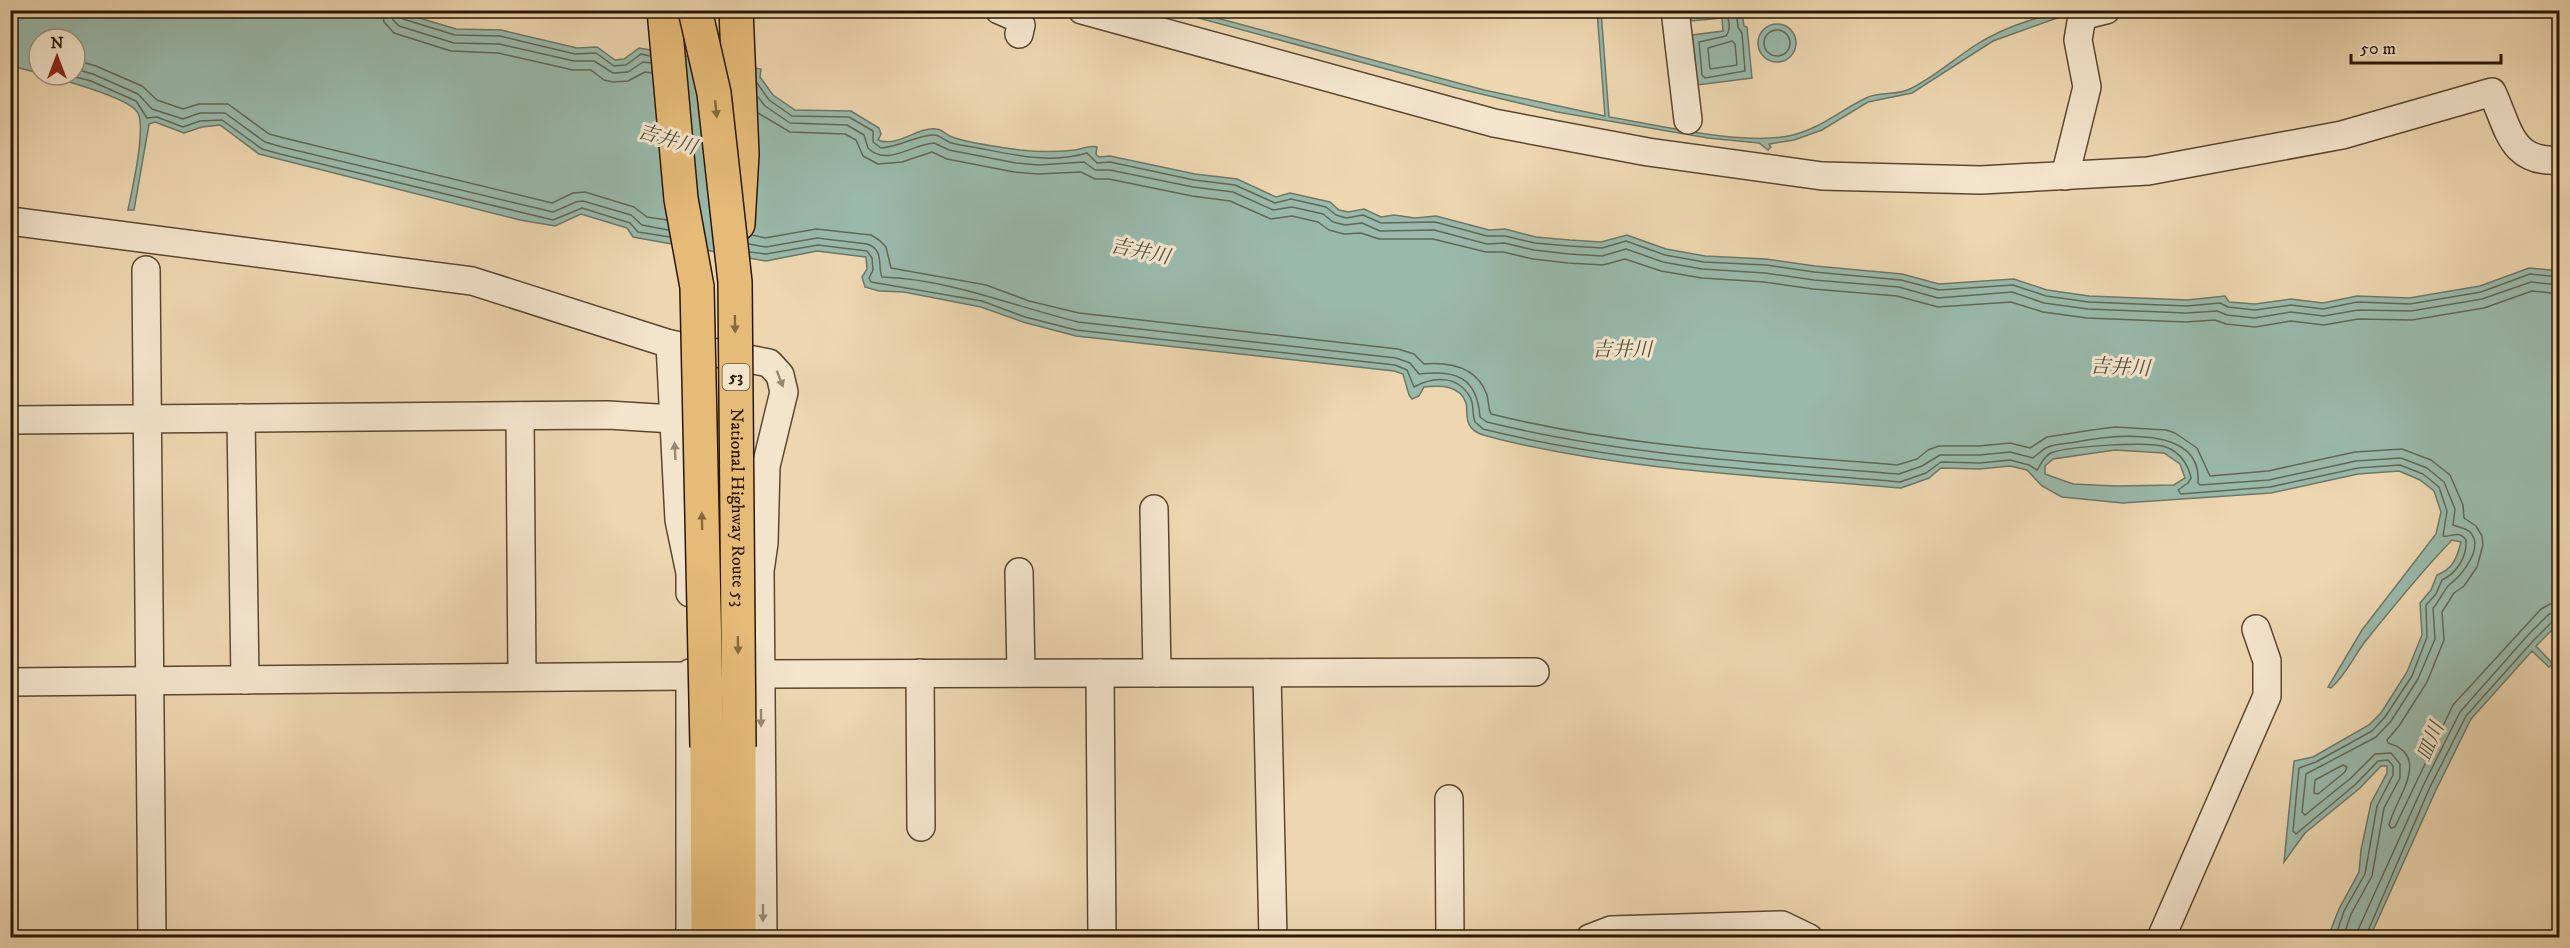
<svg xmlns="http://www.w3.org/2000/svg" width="2570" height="948" viewBox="0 0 2570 948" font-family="'IM FELL DW Pica','Noto Serif JP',serif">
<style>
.water{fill:#99b9ab;stroke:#6d7867;stroke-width:1.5;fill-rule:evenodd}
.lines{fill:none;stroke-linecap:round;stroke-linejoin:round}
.shore{stroke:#626856;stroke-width:1.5}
.minor-casing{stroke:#5b472e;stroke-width:30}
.highway-casing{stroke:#2a1702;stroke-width:36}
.minor{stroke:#f3e4cc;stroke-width:27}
.highway{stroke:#e6bb78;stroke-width:33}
.highway-bridge-casing{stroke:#2a1702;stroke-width:36;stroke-linecap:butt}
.highway-bridge{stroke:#e6bb78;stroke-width:33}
.oneway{fill:#88693d}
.oneway2{fill:#998871}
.labels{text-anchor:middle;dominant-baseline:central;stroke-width:6;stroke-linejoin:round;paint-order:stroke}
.shield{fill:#f3e4cc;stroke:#66543f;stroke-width:1.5}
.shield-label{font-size:16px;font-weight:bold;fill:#2a1702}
.street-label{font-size:18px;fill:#2a1702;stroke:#f3e4cc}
.water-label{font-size:20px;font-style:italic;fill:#51503d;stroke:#f3e4cc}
</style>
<rect width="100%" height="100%" fill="#edd6b0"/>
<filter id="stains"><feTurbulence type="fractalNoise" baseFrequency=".00333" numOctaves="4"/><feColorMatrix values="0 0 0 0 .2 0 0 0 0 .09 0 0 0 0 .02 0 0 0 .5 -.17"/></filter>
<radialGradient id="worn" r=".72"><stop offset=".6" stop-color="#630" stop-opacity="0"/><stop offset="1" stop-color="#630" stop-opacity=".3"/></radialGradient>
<g class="water">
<path d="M11 11H396L456 29 501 30 577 48 597 47 615 60 624 59 639 48 761 69 760 77 773 95 795 110 851 111 879 128 881 134 878 140C898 148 916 127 936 129 942 129 946 135 952 137 972 144 999 147 1020 150 1038 152 1057 152 1075 150 1084 149 1088 145 1097 147L1096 154 1099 157 1110 156 1195 174 1237 179 1276 197 1290 193 1330 202 1339 210 1348 212 1364 209 1381 217 1394 215 1415 218 1436 216 1489 230 1505 229 1536 237 1570 240 1601 242 1627 235 1666 249 1705 256 1766 259 1815 266 1902 274 1939 284 2014 279 2047 290 2089 296 2187 300 2225 296 2229 302 2255 304 2291 299 2323 303 2357 296 2409 298 2480 286 2529 268 2559 271V623L2536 646 2553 664 2549 667 2532 651 2471 719 2436 790 2370 937H2328L2339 909 2359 872 2361 850 2371 803 2387 773V766H2381L2360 788 2305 833 2284 862 2294 761 2313 757 2369 725 2381 713 2407 672 2422 635 2420 603 2431 590 2437 575C2453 569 2457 558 2461 542L2452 540C2421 572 2392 608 2364 643 2353 658 2346 675 2331 688L2328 687 2362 630 2436 534 2441 512 2434 491 2420 480 2399 471 2358 474 2271 493 2123 503 2062 497 2042 486 2027 470 2010 466 1980 469 1941 468 1929 478 1901 488C1766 476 1629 471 1498 439 1488 436 1476 435 1470 426 1465 419 1468 411 1466 403 1460 385 1440 385 1424 387L1419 396 1412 399 1409 395 1403 374 1394 371 1076 336 1023 322 981 307 904 292 879 291 865 287 862 277 867 269 866 257 817 251 766 261 633 237 627 228 581 214 555 226 520 220 259 154 220 125 202 127 184 133 155 122 149 124 134 210H128C132 190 146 130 138 113 131 98 63 80 45 75H75V39H39V73L11 66ZM2115 450 2164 453 2180 464 2185 478 2174 485 2116 486 2073 484 2045 474V466L2053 459Z"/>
<path d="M1173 11H1191L1484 90 1605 116 1597 11H1601L1609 117C1660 125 1745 147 1793 135 1821 128 1841 110 1866 98 1879 91 1896 96 1910 89 1933 78 1953 60 1974 46 2005 26 2049 11 2085 11L2054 19 1993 41 1912 93 1868 102 1822 130 1794 140 1769 144 1771 147 1768 150 1759 143 1708 138 1557 112 1456 88Z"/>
<polygon points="1689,11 1742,11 1744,26 1747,27 1752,78 1697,85 1692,35 1723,31 1722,18 1691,21"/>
<circle cx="1777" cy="43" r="19"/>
</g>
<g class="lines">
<g class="shore">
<polyline points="382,10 384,22 394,33 451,51 498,53 573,70 591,70 604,80 613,82 628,81 645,72 652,73"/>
<polyline points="391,10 393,20 399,26 454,43 499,44 574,61 594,61 613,73 628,72 643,62 651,63"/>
<polyline points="399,10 403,19 455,35 500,36 575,54 596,53 614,66 626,65 641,54 650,56"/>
<path d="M1695 10 1698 14 1723 12C1730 16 1731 29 1726 36L1699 42 1702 75 1705 78 1745 71 1742 33 1738 27 1736 10"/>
<circle cx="1777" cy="43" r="13"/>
<polygon points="1732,41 1735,44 1737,65 1710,69 1708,48"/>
<polyline points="75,60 96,66 142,86 157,100 183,109 199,104 228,104 269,134 284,138 552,203 573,193 585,192 634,207 647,217 667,220"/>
<polyline points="75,69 93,74 138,94 152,109 183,119 200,113 225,113 265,142 282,147 553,212 576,202 583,201 631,215 642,225 668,230"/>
<polyline points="68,75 91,81 136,101 147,118 157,117 183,127 200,121 222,120 262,149 280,154 553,220 582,208 630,223 638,232 670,237"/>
<path d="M757 83 769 100 792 116 849 117 873 131V142L881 148C899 147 920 134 934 135 940 135 945 141 951 143 959 145 969 146 978 148 1014 155 1052 164 1087 153L1097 163 1110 162 1194 180 1235 185 1275 203 1291 199 1326 207 1336 215 1346 218 1363 215 1381 223 1435 222 1487 236H1505L1535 243 1569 246 1602 248 1626 241 1665 255 1704 262 1766 265 1814 272 1901 280 1939 290 2013 285 2046 296 2089 302 2187 306 2220 303 2228 307 2255 310 2291 305 2323 309 2357 302 2410 304 2481 292 2530 274 2560 277"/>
<path d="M758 97 765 106 790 123 847 125 864 135 868 148C886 167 913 144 934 143L949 150 1016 163 1039 165 1084 162 1095 170H1110L1193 187 1233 192 1273 210 1292 207 1323 214 1333 222 1345 225 1362 223 1380 231 1434 230 1487 244 1504 243 1534 250 1569 254 1602 256 1626 249 1663 262 1702 269 1765 273 1814 280 1899 287 1938 298 2012 292 2044 303 2088 309 2186 313 2217 311 2227 315 2255 318 2291 312 2324 316 2358 310 2411 311 2482 299 2531 282 2560 285"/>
<polyline points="758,113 790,132 845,134 856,140 863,156 878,164 902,162 932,152 947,159 1014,172 1038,174 1081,172 1095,179 1109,179 1192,196 1230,201 1271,219 1292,216 1318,222 1329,230 1344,234 1361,233 1379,239 1433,239 1486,252 1503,252 1533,259 1568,263 1603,265 1625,259 1661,271 1702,278 1764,282 1813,289 1897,296 1938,307 2011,302 2043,312 2087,318 2186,322 2215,320 2226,324 2255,327 2291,321 2324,325 2358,319 2412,320 2484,308 2532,291 2560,294"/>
<path d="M752 235 765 238 816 229 871 235 879 240 886 247 891 268 986 285 1029 301 1079 313 1398 349 1414 354 1424 364C1450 362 1477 367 1487 395 1489 402 1488 408 1491 414 1624 447 1762 454 1897 465L1917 459 1928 450 1939 446H1979L2010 443 2030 448 2047 437 2092 430 2115 427 2166 430 2175 433 2197 448 2210 476 2268 471 2355 452 2402 449 2431 460 2450 475 2463 505 2464 518 2476 526 2482 536 2483 545 2477 567 2464 586 2454 593 2442 612 2444 640 2427 682 2399 726 2387 740 2388 743C2433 756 2395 799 2389 825L2391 828 2395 827 2453 705 2541 609 2550 604 2560 603"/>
<path d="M749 244 766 247 817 238 867 244C885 250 877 265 882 277 949 279 1013 306 1078 322L1396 358 1410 363 1419 374C1455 370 1477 376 1480 417L1487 422C1621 455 1761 463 1899 474L1922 466 1940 455H1980L2010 452 2033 458C2038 454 2043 449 2048 447 2056 443 2067 444 2076 442 2112 435 2203 424 2198 483L2200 485 2269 480 2356 461 2401 458 2427 468 2444 482 2455 509 2453 525C2458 527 2466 528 2470 532 2485 548 2461 576 2449 585 2446 587 2438 603 2433 608L2435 639 2418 679 2391 721 2376 737 2306 774 2302 812 2305 815 2351 778 2375 754 2391 753 2400 764V778L2384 808 2372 876 2351 914 2343 938"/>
<path d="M750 252 766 254 818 245 867 251 872 258 873 270 869 278 871 282 982 301 1025 317 1076 330 1395 365 1407 370 1414 387C1434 376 1459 375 1471 399 1474 406 1472 415 1475 422L1483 429C1619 463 1760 470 1900 482L1926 473 1941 462 1980 463 2010 460 2029 465 2037 470C2041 465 2043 457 2051 453 2069 446 2149 441 2166 447 2181 453 2188 464 2191 478L2188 483 2178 490 2181 494 2270 487 2358 468 2400 465 2423 474 2439 487 2447 511 2443 536C2450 538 2458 529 2466 540 2467 557 2457 573 2442 580L2436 594 2426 605 2427 637 2412 676 2385 717 2372 731 2316 762 2299 768 2293 831 2296 834 2356 784 2378 761 2388 760 2393 766V775L2377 806 2365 874 2344 911 2335 938"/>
<polygon points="2343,765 2347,767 2345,772 2318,794 2314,793 2315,780"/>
<polyline points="2357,938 2358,930 2424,784 2460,712 2528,635 2549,614 2560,612"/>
<polyline points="2365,938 2430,787 2466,716 2533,641 2553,621 2560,619"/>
</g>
<defs>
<g id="minor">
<polyline points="999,10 1015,17 1021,25 1019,34"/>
<path d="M1082 10 1494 123 1648 152 1822 176 1981 180 2148 171 2342 135 2492 92C2509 129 2511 164 2560 160"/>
<polyline points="1675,10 1688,120"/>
<polyline points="2065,176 2087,87 2078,40 2082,16 2106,10"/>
<polyline points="10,221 472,281 670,344 769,363 780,375 784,392 766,466 764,543 760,571 763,938"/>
<polyline points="146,270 152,938"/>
<polyline points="670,344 679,520 690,573 690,593"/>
<polyline points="520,416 522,677"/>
<polyline points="241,418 245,680"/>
<polyline points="10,420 608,415 673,419"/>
<polyline points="1154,509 1157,673"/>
<polyline points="1019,572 1021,673"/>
<polyline points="690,673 690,938"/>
<polyline points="920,673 921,827"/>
<polyline points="1100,673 1102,938"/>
<polyline points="1267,673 1273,938"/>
<polyline points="761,674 1535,672"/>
<polyline points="10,682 690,676"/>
<polyline points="1449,799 1450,938"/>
<polyline points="1590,938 1611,930 1782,925 1809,938"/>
<polyline points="2161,938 2267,696 2267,661 2256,629"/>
</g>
<g id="highway">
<polyline points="664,10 681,199 697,287"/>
<polyline points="736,10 742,154 738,224"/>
<polyline points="707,747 708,938"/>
<polyline points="739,938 739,747"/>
</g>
</defs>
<use href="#minor" class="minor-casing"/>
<use href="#highway" class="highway-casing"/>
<use href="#minor" class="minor"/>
<use href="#highway" class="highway"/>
<defs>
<g id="highway-bridge">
<path id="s1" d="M695 10 714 93 735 282 739 747"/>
<polyline points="697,287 707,747"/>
</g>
</defs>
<use href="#highway-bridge" class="highway-bridge-casing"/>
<use href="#highway-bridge" class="highway-bridge"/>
</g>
<defs><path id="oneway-solid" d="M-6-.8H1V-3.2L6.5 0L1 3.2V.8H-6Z" transform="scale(1.5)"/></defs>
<g class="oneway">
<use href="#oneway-solid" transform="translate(716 109) rotate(84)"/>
<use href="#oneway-solid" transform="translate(735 324) rotate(89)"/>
<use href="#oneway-solid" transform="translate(702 521) rotate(-91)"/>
<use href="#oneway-solid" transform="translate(738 645) rotate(89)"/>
</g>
<g class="oneway2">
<use href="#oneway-solid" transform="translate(780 379) rotate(69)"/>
<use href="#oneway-solid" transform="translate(675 451) rotate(-93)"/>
<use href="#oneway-solid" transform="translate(761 718) rotate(90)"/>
<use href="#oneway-solid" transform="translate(763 913) rotate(90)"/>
</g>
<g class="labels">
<rect class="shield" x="722.5" y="364" width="27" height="26" rx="4.5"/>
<g class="shield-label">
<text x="736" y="377">53</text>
</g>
<g class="street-label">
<text stroke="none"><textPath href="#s1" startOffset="501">National Highway Route 53</textPath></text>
</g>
<g class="water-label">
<text transform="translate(667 140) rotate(17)">吉井川</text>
<text transform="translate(1140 252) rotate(12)">吉井川</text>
<text x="1622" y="350">吉井川</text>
<text transform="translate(2120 368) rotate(3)">吉井川</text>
<text transform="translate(2431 742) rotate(-67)">皿川</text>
</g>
</g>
<rect width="2570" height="948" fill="none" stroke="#edd6b0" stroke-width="36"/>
<rect x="12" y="12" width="2546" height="924" fill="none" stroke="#2a1702" stroke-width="3"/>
<rect x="18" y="18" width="2534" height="912" fill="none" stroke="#2a1702" stroke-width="1.5"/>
<g transform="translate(57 57)"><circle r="28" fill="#f3e4cc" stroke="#a3927b" stroke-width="1.5"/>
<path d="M0-4.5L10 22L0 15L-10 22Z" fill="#8f2418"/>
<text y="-9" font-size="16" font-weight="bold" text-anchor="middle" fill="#2a1702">N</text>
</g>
<path d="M2351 54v9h150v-9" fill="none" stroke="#2a1702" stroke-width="3"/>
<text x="2360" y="54" font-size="18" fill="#2a1702" stroke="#f3e4cc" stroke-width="4.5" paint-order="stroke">50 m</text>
<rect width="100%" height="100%" filter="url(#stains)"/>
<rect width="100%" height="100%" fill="url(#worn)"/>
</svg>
